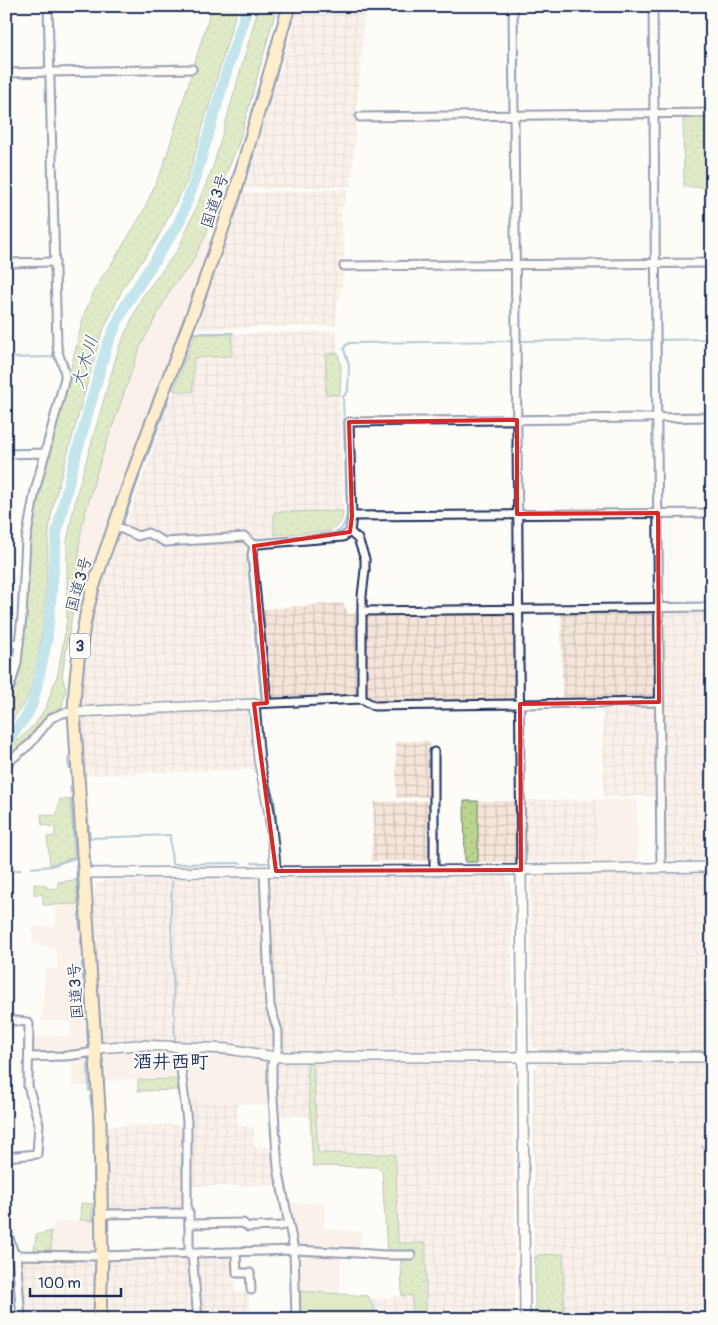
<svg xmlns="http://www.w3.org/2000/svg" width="718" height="1325" viewBox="0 0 718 1325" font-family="Pangolin,'Klee One',sans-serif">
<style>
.built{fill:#f5e4d9}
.industrial{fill:url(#industrial-grid)}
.grass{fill:url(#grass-dots);stroke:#6b8274}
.park{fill:#bbd48b;stroke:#6b8274}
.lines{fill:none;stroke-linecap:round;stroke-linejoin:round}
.stream{stroke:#588dab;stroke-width:2}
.river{stroke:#80cbdf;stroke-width:11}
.minor-casing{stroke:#1b2f5e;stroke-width:11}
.tertiary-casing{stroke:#1b2f5e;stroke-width:12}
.trunk-casing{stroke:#1b2f5e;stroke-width:15}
.minor{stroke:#fdfcf7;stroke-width:7}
.tertiary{stroke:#fdfcf7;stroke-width:9}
.trunk{stroke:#fedd96;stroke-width:11}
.marked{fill:none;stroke:#d62828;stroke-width:4;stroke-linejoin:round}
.labels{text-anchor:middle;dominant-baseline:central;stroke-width:4;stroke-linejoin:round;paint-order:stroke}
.shield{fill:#fdfcf7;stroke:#5f6c8c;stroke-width:1}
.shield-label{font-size:15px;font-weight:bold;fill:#1b2f5e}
.street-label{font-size:16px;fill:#1b2f5e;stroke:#fdfcf7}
.water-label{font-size:18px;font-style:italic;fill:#395e85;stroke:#fdfcf7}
.quarter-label{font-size:19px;font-weight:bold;fill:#1b2f5e;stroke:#fdfcf7}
</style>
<defs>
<pattern id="industrial-grid" width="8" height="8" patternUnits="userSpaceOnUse" patternTransform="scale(1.25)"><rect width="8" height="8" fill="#f5e4d9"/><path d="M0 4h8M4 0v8" fill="none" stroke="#d1c4bd"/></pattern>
<pattern id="grass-dots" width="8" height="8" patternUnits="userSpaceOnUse" patternTransform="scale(1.25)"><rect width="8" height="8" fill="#bbd48b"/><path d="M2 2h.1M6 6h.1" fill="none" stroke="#a0b67a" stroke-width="1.8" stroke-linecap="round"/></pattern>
</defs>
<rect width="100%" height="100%" fill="#fdfcf7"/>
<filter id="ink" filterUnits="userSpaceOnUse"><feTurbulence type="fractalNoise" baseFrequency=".02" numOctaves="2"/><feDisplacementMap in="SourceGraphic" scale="10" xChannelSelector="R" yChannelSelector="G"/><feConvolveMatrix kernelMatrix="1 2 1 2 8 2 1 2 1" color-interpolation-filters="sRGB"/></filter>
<g filter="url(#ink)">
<g class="built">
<polygon points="207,233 211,240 194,292 129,469 83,610 76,605 78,582 79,547 82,525 98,468 140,347 172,287 190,266"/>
<polygon points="637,799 638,861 596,862 596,800"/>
<polygon points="78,904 87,1057 89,1086 72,1086 72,1052 31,1054 30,1037 72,1036 70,1021 41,1020 46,969 57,969 56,949 33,943 33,927 56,927 56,905"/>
<polygon points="139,1048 174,1051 176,1079 104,1080 103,1050"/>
<polygon points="191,1052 227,1054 269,1062 271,1106 186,1098 184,1058"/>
<polygon points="325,1202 324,1229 361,1232 359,1252 341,1250 340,1294 299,1291 298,1255 287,1203"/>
<polygon points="80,1220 91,1221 95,1224 95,1254 51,1251 51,1231 55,1223"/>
</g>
<g class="industrial">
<polygon points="298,6 365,6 351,186 245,189 257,155 254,154 295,23 294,20"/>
<polygon points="348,189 341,212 344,250 342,288 337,303 336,325 196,329 243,193"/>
<polygon points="336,331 338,353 326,354 326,394 340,395 343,511 275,512 274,535 253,537 248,534 166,538 148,531 137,532 125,527 174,390 178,392 193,392 193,358 232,356 232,334"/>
<polygon points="121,533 138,538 147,537 164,546 244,540 257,699 84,707 81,705 83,677 98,594"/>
<polygon points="343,603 348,614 358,613 358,695 273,698 269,696 262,609"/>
<polygon points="653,609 657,613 657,698 656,700 562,701 561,611"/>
<polygon points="712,609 712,860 664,860 661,610"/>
<polygon points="515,613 516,702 377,703 364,695 364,615 366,614"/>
<polygon points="654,704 657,708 657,796 604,796 602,705"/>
<polygon points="247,707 251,710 257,769 85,775 82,714"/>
<polygon points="430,741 430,797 396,798 396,742"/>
<rect x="523" y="800" width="73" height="62"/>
<polygon points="431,801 432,861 371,861 374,802"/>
<rect x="478" y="801" width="40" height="61"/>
<polygon points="712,874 712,1050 538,1050 532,1045 530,882 536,876"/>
<polygon points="507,876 511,882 513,1045 506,1051 284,1052 281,1048 273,1006 268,880 270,878"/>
<polygon points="261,878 263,880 268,1006 276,1030 275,1046 269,1052 101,1044 95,961 97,960 94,922 95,890 96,884 107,880"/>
<polygon points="278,1063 307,1064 311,1116 277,1115 274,1067"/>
<polygon points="313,1063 507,1064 513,1069 515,1319 426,1319 426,1243 398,1243 396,1163 394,1154 318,1153"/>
<polygon points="539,1064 712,1064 712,1319 535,1319 533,1069"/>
<polygon points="186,1098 238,1103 237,1125 254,1128 254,1146 274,1147 278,1185 189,1186"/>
<polygon points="182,1125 181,1170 183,1210 108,1212 107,1126"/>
<polygon points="232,1255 234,1276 235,1293 248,1293 250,1316 294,1314 294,1319 108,1319 109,1258 154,1258"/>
<polygon points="56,1258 92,1258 95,1260 94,1319 23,1319 20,1260"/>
<polygon points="412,1295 412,1319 379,1319 368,1296 376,1299"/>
</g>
<g class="grass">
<polygon points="212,6 238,6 187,181 156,241 124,286 101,335 52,509 49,531 44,623 34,680 26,701 6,729 6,697 11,690 28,540 38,490 68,369 71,368 84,314 99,281 112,263 142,214 164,164"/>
<polygon points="259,6 277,6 239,142 210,214 207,233 190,266 172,287 140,347 98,468 82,525 79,547 78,582 76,605 73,611 62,676 66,690 61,710 50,715 29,742 6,762 6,757 14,744 36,723 46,707 58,673 67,620 67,541 77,493 119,347 142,297 179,248 213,167"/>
<polygon points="683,116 707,116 709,187 684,187"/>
<polygon points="195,334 232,334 232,356 193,358 193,392 178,392 174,390"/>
<polygon points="338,353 341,367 340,395 326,394 326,354"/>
<path d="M343 511C343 522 339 525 330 531L274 535V512Z"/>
<polygon points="60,799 70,800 75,857 50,865 47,837 55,836 55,827 42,825 41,814 56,816"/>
<polygon points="464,801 478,801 478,862 465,862"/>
<polygon points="76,880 78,904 43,905 43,895 34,894 34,884 46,885 46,888 58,889 58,882"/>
<polygon points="313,1063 318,1153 394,1154 396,1163 398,1243 426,1243 426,1319 412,1319 412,1295 402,1296 401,1257 387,1254 382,1171 378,1167 313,1166 307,1064"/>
<polygon points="176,1079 178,1090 138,1091 138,1080"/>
<polygon points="81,1203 93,1204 91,1221 80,1220"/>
<polygon points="51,1231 51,1251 34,1250 36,1235"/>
<polygon points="563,1254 564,1319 535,1319 535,1258 539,1255"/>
</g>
<polygon class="park" points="299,1291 368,1296 379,1319 299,1319"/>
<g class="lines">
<g class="stream">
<polyline points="290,28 292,22"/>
<polyline points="281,59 287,38"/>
<polyline points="266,112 278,69"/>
<polyline points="249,172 254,156"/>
<polyline points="234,218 245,184"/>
<polyline points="51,247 51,259"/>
<polyline points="218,260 223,246"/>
<polyline points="195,326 214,272"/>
<polyline points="658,340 712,339"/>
<polyline points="518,341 653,340"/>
<polyline points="6,358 53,357 51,266"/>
<polyline points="172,389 193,333 233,333"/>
<polyline points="145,462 168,402"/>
<polyline points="122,526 140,475"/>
<path d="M252 542 255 539 331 534C343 530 344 527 347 515L343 397 348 391 349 365 344 349 346 345 350 343 513 341"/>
<polyline points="249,545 247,555 261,697"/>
<polyline points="110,555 119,533"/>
<polyline points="91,627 95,602"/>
<polyline points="82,677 89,636"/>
<polyline points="260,707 265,768 274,800 280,862"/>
<polyline points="81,715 83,749"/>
<polyline points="68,758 69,768"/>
<polyline points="70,786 71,793"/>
<polyline points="87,812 90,838 170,835 172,864 241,863"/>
<polyline points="252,863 271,863"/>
<polyline points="76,865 78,903"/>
<polyline points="32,868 51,866 75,858 71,799"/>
<polyline points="6,871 21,870"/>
<polyline points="172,880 171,915 175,1042"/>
<polyline points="79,913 80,929"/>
<polyline points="81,938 81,945"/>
<polyline points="82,962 83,979"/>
<polyline points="84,990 86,1019"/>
<polyline points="87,1027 88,1048"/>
<polyline points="175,1051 183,1123 182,1169 184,1185"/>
<polyline points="539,1051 630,1051"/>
<polyline points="642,1051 677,1051"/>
<polyline points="690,1051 712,1051"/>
<polyline points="190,1052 236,1055"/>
<polyline points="88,1057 89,1091"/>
<polyline points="90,1096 92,1108"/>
<polyline points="93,1120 94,1164"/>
<polyline points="702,1147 712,1147"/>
<polyline points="94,1170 94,1198"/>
<polyline points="184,1216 186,1247"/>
<polyline points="93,1221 95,1205"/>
</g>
<polyline class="river" points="6,743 27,715 33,702 47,641 57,531 71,473 107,345 125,306 179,223 194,183 230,60 248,6"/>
<defs>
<g id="minor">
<polyline points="513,6 521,870"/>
<polyline points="653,6 661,867"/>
<polyline points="6,73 192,69"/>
<polyline points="360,117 712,113"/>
<polyline points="6,263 55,262"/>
<polyline points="344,266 712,263"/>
<polyline points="6,454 46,453"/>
<polyline points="352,516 712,513"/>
<polyline points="115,526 138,536 148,533 165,542 245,537 254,546"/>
<polyline points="350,532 352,516 349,422 712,417"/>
<polyline points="350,532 358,539 365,559 365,570 362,596 362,699"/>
<polyline points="254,546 252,555 267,703"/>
<polyline points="254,546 258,544 343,537 350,532"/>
<polyline points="362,611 712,607"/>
<polyline points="6,644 19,643"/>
<path d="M6 694 10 687 17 663 19 643 22 617 26 540 35 491 65 378C66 366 58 359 57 346L48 6"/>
<polyline points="254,704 362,699 374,706 659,702"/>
<polyline points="434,752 434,871"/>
<polyline points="6,764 30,744 51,718 63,713 74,712"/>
<polyline points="264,872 270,1006 278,1031 278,1048 272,1064 272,1084 278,1168 294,1250 296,1319"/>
<polyline points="6,1020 27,1022 29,1024 28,1086 39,1124 37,1154 6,1157"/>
<polyline points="180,1047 180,1059 187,1122 187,1213"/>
<polyline points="29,1057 66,1056 96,1052"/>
<polyline points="102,1214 189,1213 189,1254"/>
<polyline points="189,1224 243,1223 248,1227 280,1226 288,1224"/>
<polyline points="6,1227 14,1254"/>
<polyline points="236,1253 237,1273 250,1273 251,1290"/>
<polyline points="16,1254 21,1319"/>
<polyline points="192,1254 198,1319"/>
<polyline points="6,1255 102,1256 294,1250 358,1253 384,1255 411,1255"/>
</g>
<g id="tertiary">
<polyline points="74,712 254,704 259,760 269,811 276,871"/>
<polyline points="521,870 525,1319"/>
<polyline points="84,873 521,870 712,867"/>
<polyline points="96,1048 139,1045 229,1049 275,1057 712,1057"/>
</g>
<polyline id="trunk" points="100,1319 102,1256 100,1123 74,712 75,689 78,660 86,615 93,588 104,555 140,453 195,308 234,196 289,6"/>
</defs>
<use href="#minor" class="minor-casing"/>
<use href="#tertiary" class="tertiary-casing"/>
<use href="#trunk" class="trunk-casing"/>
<use href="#minor" class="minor"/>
<use href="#tertiary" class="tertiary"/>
<use href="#trunk" class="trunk"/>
</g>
</g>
<path d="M0 0H718V1325H0ZM517 420V514L658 513 659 702 520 704 521 870 276 871 254 704 267 703 254 546 350 532 352 516 349 422Z" fill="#fdfcf7" fill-opacity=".55" fill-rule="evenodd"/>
<path class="marked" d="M517 420V514L658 513 659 702 520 704 521 870 276 871 254 704 267 703 254 546 350 532 352 516 349 422Z"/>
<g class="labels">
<rect class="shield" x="70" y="633.5" width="20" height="25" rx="4"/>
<g class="shield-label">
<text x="80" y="646">3</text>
</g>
<g class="street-label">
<text transform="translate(215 201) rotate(-72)">国道3号</text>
<text transform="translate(79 584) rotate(-74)">国道3号</text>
<text transform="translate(76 991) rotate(-94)">国道3号</text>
</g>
<g class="water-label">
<text transform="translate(85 362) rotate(-73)">大木川</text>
</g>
<g class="quarter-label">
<text x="171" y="1062">酒井西町</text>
</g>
</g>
<rect width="718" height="1325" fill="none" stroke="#fdfcf7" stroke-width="25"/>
<rect x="12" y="12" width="693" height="1300" fill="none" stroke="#1b2f5e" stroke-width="2" filter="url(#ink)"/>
<path d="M30 1288v8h91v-8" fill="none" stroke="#1b2f5e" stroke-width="2.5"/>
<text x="38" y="1288" font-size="15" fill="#1b2f5e" stroke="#fdfcf7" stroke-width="4" paint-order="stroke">100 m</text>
</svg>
